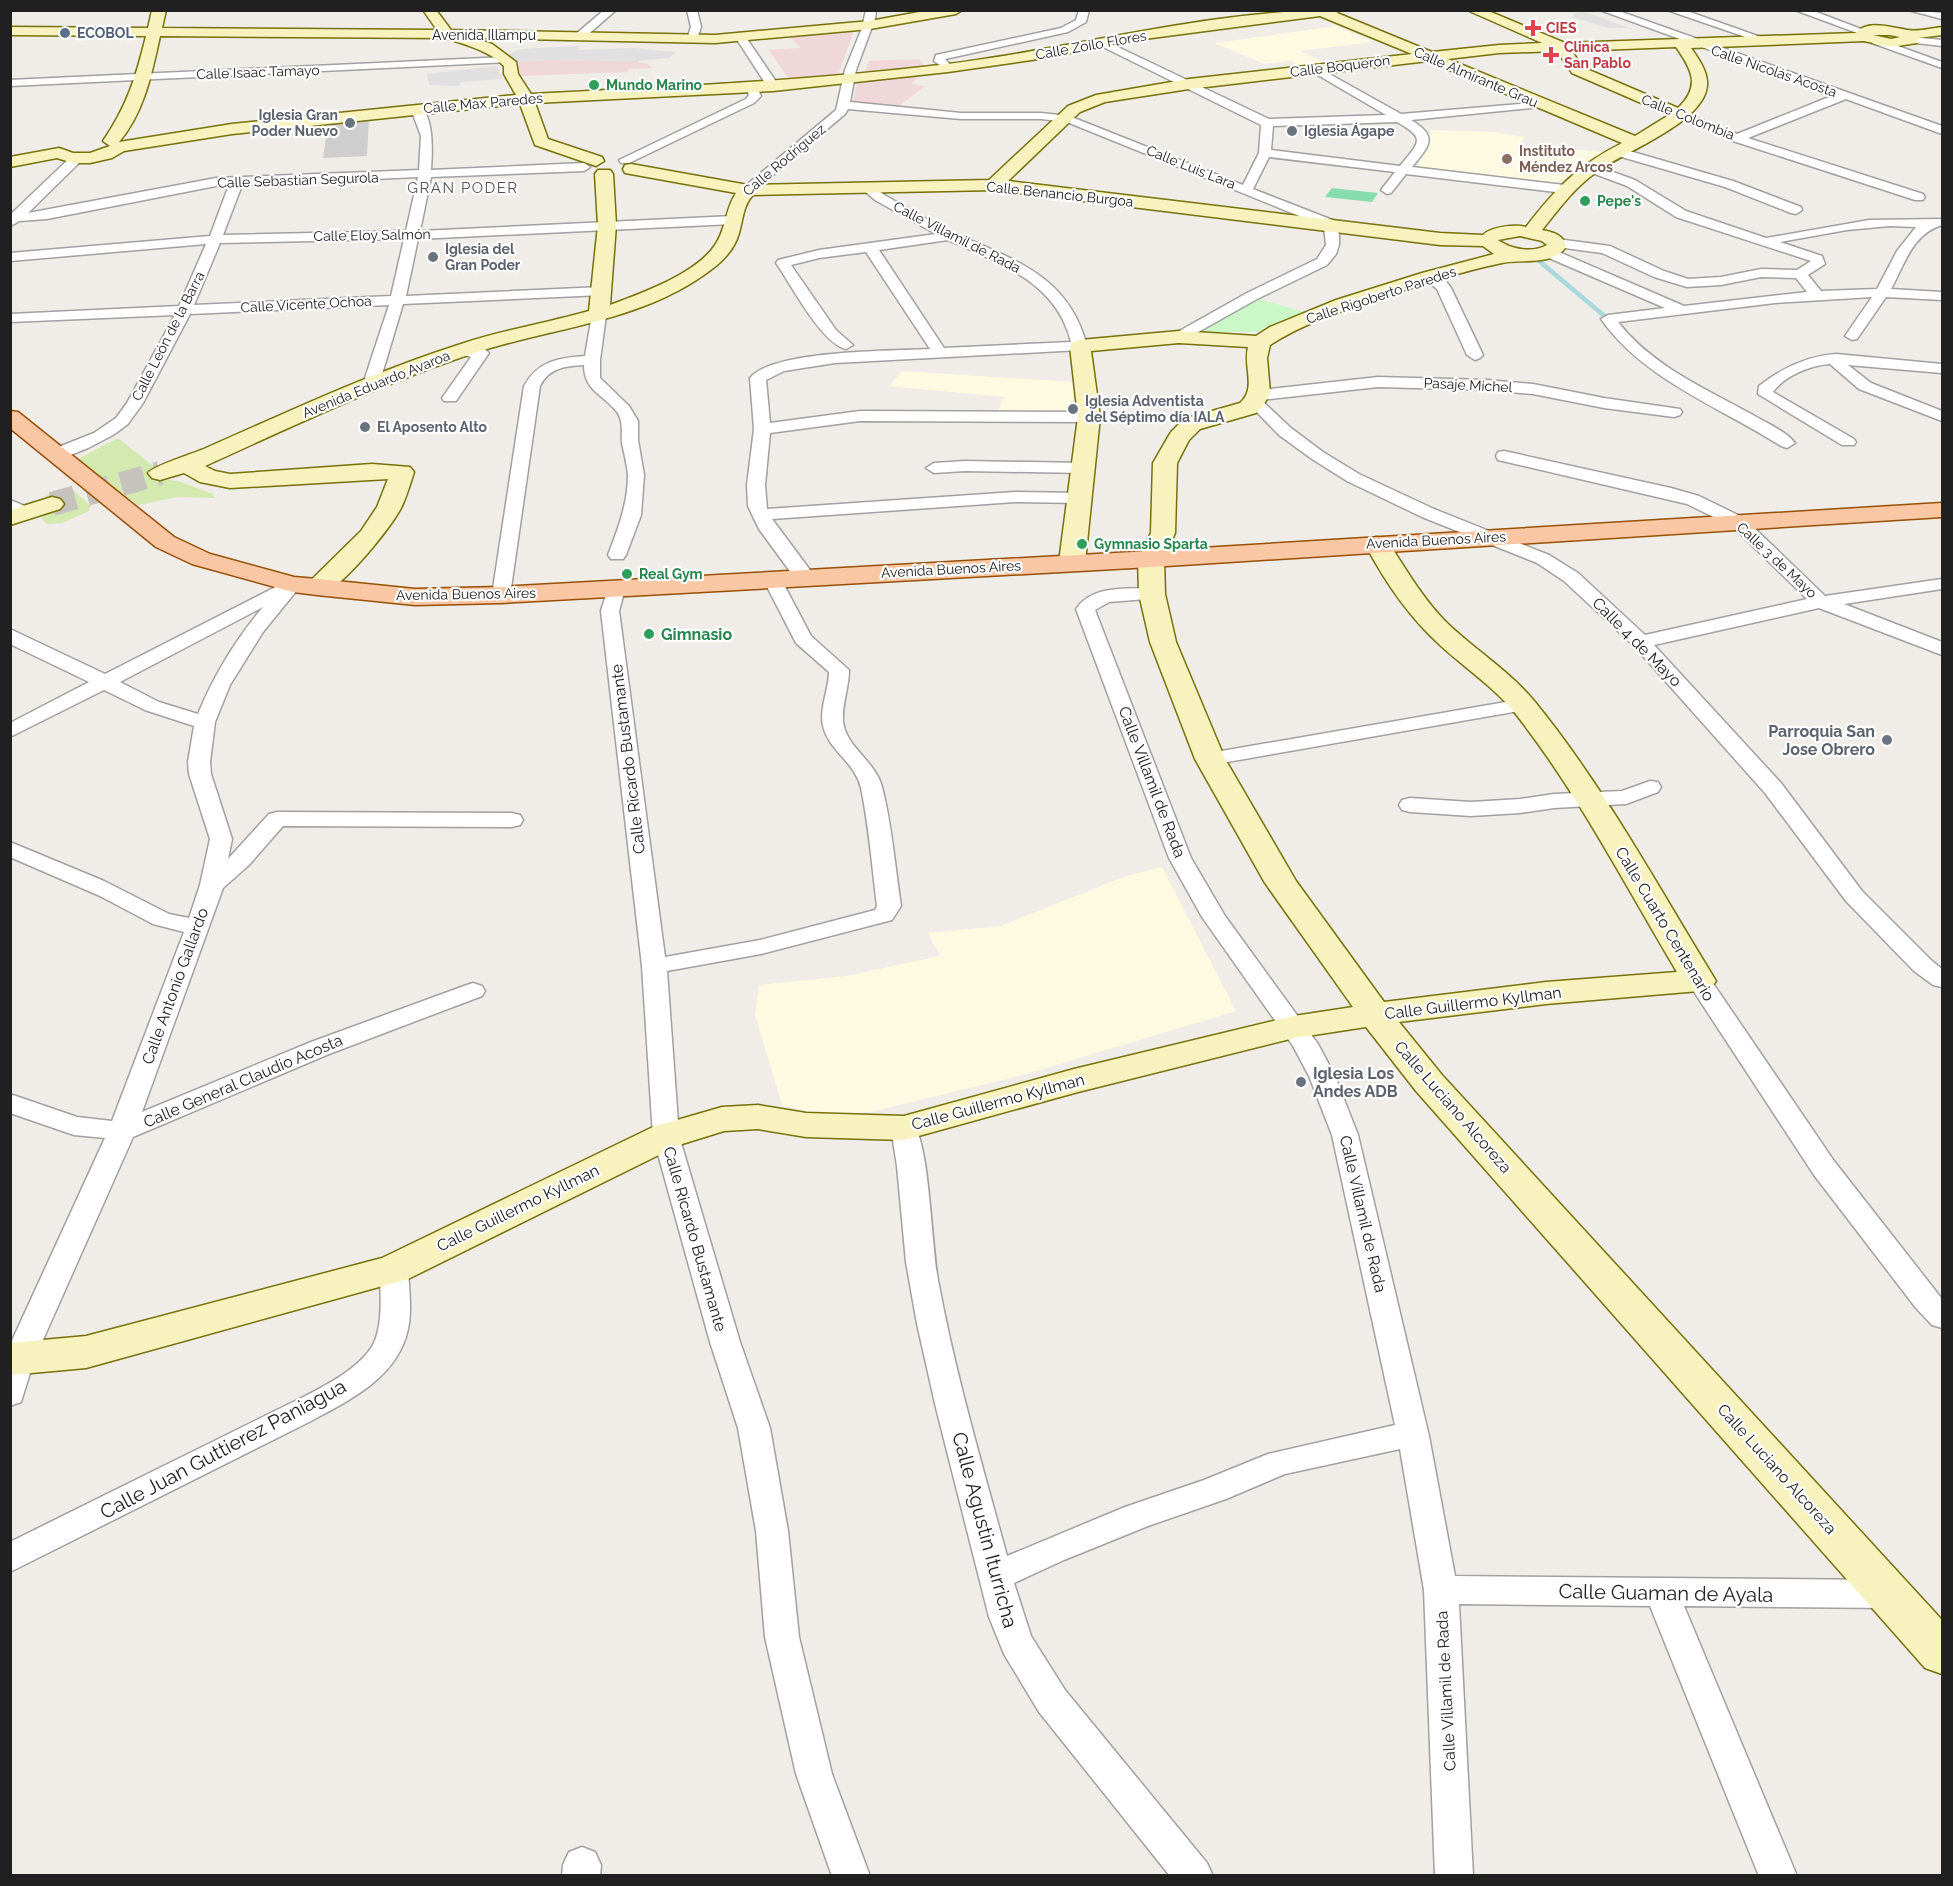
<svg xmlns="http://www.w3.org/2000/svg" width="1953" height="1886" viewBox="0 0 1953 1886" font-family="Raleway,sans-serif">
<style>
.commercial{fill:#f0d7da}
.education{fill:#fefae2}
.religious{fill:#cecece}
.grass{fill:#d4e9af}
.park{fill:#caf8c6}
.pitch{fill:#88ddaf}
.parking{fill:#e0e0e0}
.lines{fill:none;stroke-linecap:round;stroke-linejoin:round}
.stream{stroke:#a9d9dd;stroke-width:4.5}
.secondary-tunnel{stroke:#c6c3bf;stroke-width:24;stroke-dasharray:24 12;stroke-linecap:butt}
.street-casing{stroke:#a1a1a1;stroke-width:3}
.secondary-casing{stroke:#767108;stroke-width:3}
.primary-casing{stroke:#985004;stroke-width:3}
.street{fill:#fff;fill-rule:evenodd}
.secondary{fill:#f8f2be;fill-rule:evenodd}
.primary{fill:#f9c7a3;fill-rule:evenodd}
.health-dot{fill:#e0444e;stroke:#fff;stroke-width:2}
.service-dot{fill:#5c6f8a;stroke:#fff;stroke-width:2}
.leisure-dot{fill:#2e9e5b;stroke:#fff;stroke-width:2}
.worship-dot{fill:#6b7280;stroke:#fff;stroke-width:2}
.education-dot{fill:#8d6e63;stroke:#fff;stroke-width:2}
.labels{text-anchor:middle;dominant-baseline:central;stroke-width:4.5;stroke-linejoin:round;paint-order:stroke}
.far-health-label{font-size:14px;font-weight:bold;fill:#be3a42;stroke:#fff;text-anchor:start}
.far-service-label{font-size:14px;font-weight:bold;fill:#4e5e75;stroke:#fff;text-anchor:start}
.far-street-label{font-size:14px;fill:#202020;stroke:#fff}
.far-leisure-label{font-size:14px;font-weight:bold;fill:#27864d;stroke:#fff;text-anchor:start}
.far-worship-label{font-size:14px;font-weight:bold;fill:#5b616d;stroke:#fff;text-anchor:start}
.far-education-label{font-size:14px;font-weight:bold;fill:#785e54;stroke:#fff;text-anchor:start}
.far-neighbourhood-label{font-size:15px;letter-spacing:1.5px;fill:#535353;stroke:#fff}
.leisure-label{font-size:16px;font-weight:bold;fill:#27864d;stroke:#fff;text-anchor:start}
.street-label{font-size:16px;fill:#202020;stroke:#fff}
.worship-label{font-size:16px;font-weight:bold;fill:#5b616d;stroke:#fff;text-anchor:end}
.near-street-label{font-size:20px;fill:#202020;stroke:#fff}
</style>
<rect width="100%" height="100%" fill="#f0ece7"/>
<g class="commercial">
<polygon points="854,31 837,78 791,82 769,50 800,48 789,36"/>
<polygon points="919,59 926,67 865,72 869,61"/>
<polygon points="548,60 638,61 640,63 647,63 652,68 628,69 628,72 519,76 513,62"/>
<polygon points="923,73 911,84 925,86 896,108 853,103 857,82 863,79"/>
</g>
<g class="education">
<polygon points="1336,26 1373,42 1300,51 1327,64 1305,67 1291,61 1264,64 1215,43"/>
<polygon points="1430,130 1494,132 1525,137 1519,145 1604,152 1556,184 1421,169 1418,166 1431,133"/>
<polygon points="902,371 1075,382 1078,412 997,413 1004,397 889,386"/>
<polygon points="1162,867 1236,1011 1019,1076 870,1112 820,1114 782,1105 755,1015 759,985 846,976 940,956 928,933 1000,926 1126,876"/>
</g>
<polygon class="religious" points="369,118 367,156 323,158 328,123"/>
<g class="grass">
<polygon points="118,438 158,470 153,478 178,481 213,494 215,498 177,497 138,505 78,466 78,459"/>
<polygon points="70,487 91,506 89,511 62,523 47,524 41,518 46,513 67,507 44,496"/>
</g>
<polygon class="park" points="1259,299 1304,312 1257,332 1198,332"/>
<polygon class="pitch" points="1332,188 1378,193 1372,202 1325,197"/>
<g class="parking">
<polygon points="1584,12 1600,17 1629,28 1608,28 1572,17 1575,13"/>
<polygon points="579,46 578,50 632,48 676,52 669,58 638,61 548,60 513,62 504,56 521,49"/>
<polygon points="497,66 502,79 461,82 458,86 430,85 426,74"/>
</g>
<g class="lines">
<polyline class="stream" points="1532,255 1608,319"/>
<polyline class="secondary-tunnel" points="52,504 160,473"/>
<defs>
<g id="street">
<polygon points="604,10 616,10 584,38 576,38 576,34"/>
<polygon points="687,10 697,10 701,27 697,39 692,42 687,39 691,27"/>
<path d="M866 10H876L875 19 856 70 850 102 961 113H1041L1069 116 1243 185 1259 153 1261 125 1097 44V40L1101 39 1269 119 1386 115 1311 71 1310 69 1315 66 1401 114 1545 102V106L1541 107 1411 120C1440 137 1428 147 1412 167L1564 185 1570 189 1564 193 1406 174 1391 193 1387 194 1381 190 1395 172 1269 157 1253 189 1335 221 1339 234V245L1336 254 1327 265 1257 299 1184 340H1174L1172 337 1174 334 1247 293 1317 259 1326 245 1324 226 1067 122 1041 119H961L848 109 845 114 752 193H744L742 190 744 187 836 110 845 70 862 28ZM1397 122C1427 139 1419 142 1400 166L1271 150 1273 126Z"/>
<polygon points="1079,10 1089,10 1086,22 1068,32 945,59 953,68 948,71 934,61 936,55 1061,28 1076,20"/>
<polygon points="1600,10 1616,10 1942,126 1942,134 1846,99 1748,138 1923,194 1925,197 1923,200 1915,200 1733,141 1678,117 1678,113 1686,113 1737,134 1834,95"/>
<polygon points="1667,10 1684,10 1769,40 1760,42"/>
<polygon points="1795,10 1811,10 1869,32 1860,34"/>
<polygon points="1908,10 1942,13 1942,19"/>
<polygon points="741,35 745,36 779,86 777,88 773,89 767,86 736,38"/>
<polygon points="1912,37 1942,40 1942,46 1908,42 1907,40"/>
<polygon points="1876,38 1942,62 1942,68 1872,43 1872,39"/>
<polygon points="506,57 511,60 510,62 10,86 10,80"/>
<polygon points="752,84 756,85 761,96 754,103 629,163 621,163 619,160 746,99 749,95 746,87"/>
<path d="M417 106C435 112 432 154 431 170L584 163 590 167 584 171 431 177 420 231 733 216 740 220 733 224 418 239 406 296 602 287 609 291 602 295 403 304 379 384 371 389 363 384 389 305 190 314 143 403 128 424 113 435 88 448 63 458H51L49 454 51 450 94 433 116 418 127 403 175 315 10 322V314L179 306 206 244 10 261V253L210 236 229 185 216 186 47 219 19 221 11 226 10 215 74 154 78 153 84 157 82 160 28 213 216 178 419 170 421 136 411 109ZM418 177 406 231 223 235 242 185ZM404 239 391 296 194 305 220 243Z"/>
<polygon points="1619,148 1733,181 1801,207 1802,210 1796,214 1791,213 1725,187 1615,155 1613,152"/>
<path d="M1591 164 1635 180 1686 211 1766 238 1869 220 1942 219V225C1912 234 1905 264 1891 289L1942 292V300L1886 297 1857 339 1852 340 1845 336 1872 297 1775 303 1618 322C1652 366 1706 389 1753 415 1766 423 1786 431 1795 443L1787 448 1781 446C1720 407 1644 380 1601 319L1608 315 1665 308 1542 255 1540 252 1542 249H1552L1684 306 1807 292 1796 278 1761 277 1721 285 1687 287 1654 277 1602 253 1557 247 1550 243 1557 239 1610 246 1664 271 1688 279 1721 277 1761 269 1797 270 1811 261 1676 217 1627 186 1587 171V165ZM1890 226 1916 227 1897 251 1877 289 1821 291 1808 275 1825 264 1822 256 1780 242 1847 230Z"/>
<path d="M867 184C874 186 880 192 886 196 902 205 918 214 934 223 999 257 1066 266 1087 346L1080 350 835 363 784 371 766 380 770 423 860 411 1089 412 1097 417 1089 422 860 421 770 433 765 485 767 509 1015 492 1081 493 1087 494 1090 498 1087 502 1081 503 1015 502 772 519 810 570 813 577 811 581H797L759 529 748 506 747 485 754 429 750 378C772 350 893 351 930 349L866 252 819 258 791 265 836 330 853 345 846 349C821 343 791 284 776 263L778 260 819 250 936 234 875 200 861 188ZM948 240C1000 264 1056 281 1071 342L944 348 879 250Z"/>
<polygon points="1430,273 1445,280 1451,288 1483,355 1480,358 1475,360 1467,355 1437,289 1423,277"/>
<path d="M599 311 606 315 600 360V378L629 406 638 421V440L644 475 641 515 626 555 623 559H611L608 555C618 529 628 503 628 475 627 464 624 453 622 443 621 432 624 422 617 412 603 394 584 391 584 365 565 366 549 368 540 386L510 595 508 599H494L492 595 524 386C538 361 558 358 585 356L592 315Z"/>
<polygon points="466,344 486,350 489,353 456,401 444,401 442,398 471,357 464,355 458,349"/>
<path d="M1836 354 1942 364V373L1848 365 1871 383 1942 411V421L1859 389 1830 364C1811 365 1784 376 1773 392L1854 439 1856 442 1854 445H1842L1758 394 1759 386C1782 368 1807 356 1836 354Z"/>
<polygon points="1378,377 1487,380 1533,384 1604,398 1680,409 1682,412 1680,415 1674,417 1604,408 1533,394 1487,390 1378,387 1261,400 1291,428 1323,452 1359,474 1434,509 1549,555 1578,573 1645,635 1807,599 1732,526 1687,504 1498,460 1496,456 1498,452 1504,451 1671,488 1699,496 1744,518 1825,596 1942,579 1942,589 1844,604 1942,642 1942,655 1819,608 1654,645 1781,783 1862,891 1932,961 1942,969 1942,987 1933,985 1914,971 1846,901 1765,793 1634,646 1564,581 1537,563 1422,517 1347,481 1312,459 1279,435 1248,403 1255,398 1252,395 1254,392 1260,390"/>
<polygon points="965,461 1084,463 1092,468 1084,473 965,471 934,473 926,468 934,463"/>
<polygon points="10,500 32,509 35,513 32,517 26,518 10,512"/>
<path d="M772 573 779 575 781 579 811 636 849 670C849 687 842 704 843 720 844 746 875 760 882 787 892 825 895 867 901 906L892 920 761 954 667 971 679 1136 740 1342 770 1428 788 1531 799 1637 832 1774 870 1876H832L796 1774 765 1637 756 1531 738 1428 710 1342 653 1136 642 966 601 611 609 585H623L625 589 619 611 665 957 760 940 875 910 877 906C872 867 869 826 861 788 855 762 829 751 823 726 819 709 829 689 829 672L796 643 763 579 765 575Z"/>
<path d="M293 578 300 580 302 584 263 632 230 685 215 722 210 762 211 774 232 839 228 859 269 814 277 812 512 813 520 815 523 820 520 825 512 827 283 826 249 865 223 888 142 1112 311 1042 464 986 473 983 482 986 485 991 482 996 329 1054 133 1137 34 1360 21 1402 10 1406V1345L105 1138 74 1135 10 1113V1094L77 1117 112 1121 184 932 153 924 100 896 10 857V842L104 881 169 914 189 918 200 885 210 839 189 774 188 762 194 726 145 710 104 690 10 737V723L89 682 10 644V629L105 674ZM263 607C236 639 214 675 198 714L159 702 120 682Z"/>
<path d="M1152 588 1159 590 1161 594 1159 598 1109 602 1095 610 1191 858 1225 916 1318 1044 1335 1076 1358 1135 1429 1436 1455 1576 1890 1580 1902 1584 1907 1594 1902 1604 1890 1608 1684 1606 1797 1876H1759L1650 1606 1459 1604 1473 1876H1435L1424 1590 1400 1449 1285 1474 1226 1499 1148 1526 1064 1560 1014 1583 1031 1636 1065 1690 1207 1863 1213 1876H1170L1039 1712 1004 1654 989 1617 936 1408 917 1324 906 1262 897 1166 891 1128 895 1122 904 1119 913 1122C930 1149 931 1242 938 1280 955 1373 982 1464 1007 1556L1125 1507 1204 1480 1268 1454 1395 1425 1332 1135 1309 1076 1293 1046 1202 917 1169 858 1076 609C1092 585 1126 589 1152 588Z"/>
<polygon points="1523,699 1530,701 1533,705 1530,709 1210,765 1202,764 1199,759 1202,754 1210,753"/>
<polygon points="1650,781 1658,782 1661,787 1658,792 1626,804 1554,808 1520,813 1471,816 1410,812 1402,810 1399,805 1402,800 1410,798 1471,802 1520,799 1554,794 1622,791"/>
<polygon points="1699,973 1708,976 1834,1161 1942,1299 1942,1328 1932,1325 1916,1308 1814,1175 1687,981 1690,976"/>
<path d="M394 1259 404 1262 408 1269C409 1289 412 1310 408 1329 398 1377 350 1400 311 1421L10 1572V1542L289 1404C315 1391 366 1368 376 1338 383 1316 380 1292 380 1269L384 1262Z"/>
<polygon points="582,1847 595,1852 601,1865 600,1876 562,1876 563,1865 569,1852"/>
</g>
<g id="secondary">
<path d="M152 10H166L162 28 437 30 423 10H436L451 30 715 35 870 21 930 10H962L956 14 870 29 715 43 475 38 492 44 516 62 518 74 531 94C670 87 809 81 948 64 1078 48 1208 10 1339 10L1337 13 1432 52 1499 45 1542 43 1467 10H1486L1565 43 1856 33C1867 19 1893 28 1908 30 1918 32 1932 28 1942 27V35L1918 38 1917 43 1891 47 1864 41 1691 48C1698 58 1706 69 1707 81 1711 121 1622 152 1595 173 1574 188 1558 210 1542 230 1552 232 1565 235 1566 247 1553 266 1521 259 1502 263 1459 272 1417 286 1375 300 1339 312 1302 324 1270 345L1267 358 1270 393 1263 406 1256 413 1200 429 1189 440 1177 463 1175 533 1164 559 1165 594 1176 642 1225 759 1296 881 1384 1002 1546 982 1677 972C1625 885 1578 793 1515 713 1494 687 1465 668 1441 646 1409 617 1385 582 1365 544L1368 539 1377 537 1386 539C1405 567 1420 595 1444 620 1473 649 1509 670 1535 702 1605 788 1658 887 1716 981L1711 988 1699 991 1546 1004 1399 1022 1442 1075 1942 1620V1674L1925 1668 1416 1091 1366 1027 1294 1038 1078 1092 904 1140 806 1137 758 1129 724 1131 679 1145 408 1279 86 1368 10 1375V1343L86 1336 382 1258 653 1127 722 1107 758 1105 806 1113 904 1116 1074 1069 1294 1016 1353 1007 1265 883 1195 759 1150 642 1139 594 1138 559 1151 533 1153 463 1171 432 1184 419 1240 403C1257 388 1243 367 1248 347L1179 343 1091 351 1100 417 1085 562 1081 567 1072 570 1063 567 1059 562 1078 417 1070 346 1073 342 1080 340 1179 331 1256 336 1270 327 1336 300 1422 273 1494 254 1483 246 1440 245 994 190 753 195C743 205 743 220 739 233 735 248 724 260 712 269 643 322 554 327 474 353 381 384 293 426 205 466L215 471 230 474 372 464 410 467 414 472C410 484 407 496 401 508 389 530 348 580 326 592 320 596 314 594 308 592L304 587 361 531 377 507 388 479 230 488 200 482 184 473 160 480 152 478 148 473C153 466 195 453 206 448 290 411 373 372 461 344 503 330 547 323 589 311L598 225 595 174 598 170H610L613 174 616 225 610 305C642 293 696 274 715 245 726 230 725 209 736 193L625 173 623 169 625 165 631 164 748 185 989 180 1068 106 1096 95 1189 79 1412 54 1320 16 1129 41 1045 58 948 72 773 91 535 103 548 139 602 157 604 161 596 166 535 145 520 104 232 134 124 151 112 158 90 163H73L57 158 10 167V157L59 148 73 153H90L110 146 103 141C127 106 136 77 146 36L10 35V27L148 28ZM1873 35H1890L1900 37 1891 39ZM160 36 445 38C466 45 488 50 504 66V74L516 95 232 124 119 142C144 113 152 73 160 36ZM1676 47C1692 70 1701 86 1678 108L1582 67 1572 51ZM1557 51 1572 73 1669 115 1635 136 1448 59 1499 53ZM1428 61 1622 143C1577 166 1557 187 1526 227 1515 224 1490 227 1483 235L1440 233 1008 181 1080 112 1105 102 1189 89ZM1520 236 1542 241 1547 245C1533 253 1512 250 1498 240Z"/>
<polygon points="52,497 60,499 64,504 60,509 10,525 10,510"/>
</g>
<polygon id="primary" points="10,411 18,412 174,537 210,554 294,577 317,579 415,589 501,587 1151,551 1942,503 1942,517 1151,567 501,603 415,605 317,595 293,592 192,564 156,547 10,428"/>
</defs>
<use href="#street" class="street-casing"/>
<use href="#secondary" class="secondary-casing"/>
<use href="#primary" class="primary-casing"/>
<use href="#street" class="street"/>
<use href="#secondary" class="secondary"/>
<use href="#primary" class="primary"/>
</g>
<g class="health-dot">
<path d="M1530 19h6v6h6v6h-6v6h-6v-6h-6v-6h6z"/>
<path d="M1548 46h6v6h6v6h-6v6h-6v-6h-6v-6h6z"/>
</g>
<circle class="service-dot" cx="65" cy="33" r="6"/>
<g class="leisure-dot">
<circle cx="594" cy="85" r="6"/>
<circle cx="1585" cy="201" r="6"/>
<circle cx="1082" cy="544" r="6"/>
<circle cx="627" cy="574" r="6"/>
<circle cx="649" cy="634" r="6"/>
</g>
<g class="worship-dot">
<circle cx="350" cy="123" r="6"/>
<circle cx="1292" cy="131" r="6"/>
<circle cx="433" cy="257" r="6"/>
<circle cx="1073" cy="409" r="6"/>
<circle cx="365" cy="427" r="6"/>
<circle cx="1887" cy="740" r="6"/>
<circle cx="1301" cy="1082" r="6"/>
</g>
<circle class="education-dot" cx="1507" cy="159" r="6"/>
<g class="labels">
<g class="far-health-label">
<text x="1546" y="28">CIES</text>
<text x="1564" y="47">Clinica<tspan x="1564" dy="16">San Pablo</tspan></text>
</g>
<g class="far-service-label">
<text x="77" y="33">ECOBOL</text>
</g>
<g class="far-street-label">
<text x="484" y="35">Avenida Illampu</text>
<text transform="translate(1091 45) rotate(-10)">Calle Zoilo Flores</text>
<text transform="translate(1340 66) rotate(-7)">Calle Boquerón</text>
<text transform="translate(1774 71) rotate(19)">Calle Nicolás Acosta</text>
<text transform="translate(258 72) rotate(-2)">Calle Isaac Tamayo</text>
<text transform="translate(1476 77) rotate(23)">Calle Almirante Grau</text>
<text transform="translate(483 103) rotate(-5)">Calle Max Paredes</text>
<text transform="translate(1688 117) rotate(22)">Calle Colombia</text>
<text transform="translate(784 160) rotate(-40)">Calle Rodriguez</text>
<text transform="translate(1191 167) rotate(22)">Calle Luis Lara</text>
<text transform="translate(298 180) rotate(-2)">Calle Sebastian Segurola</text>
<text transform="translate(1060 194) rotate(6)">Calle Benancio Burgoa</text>
<text transform="translate(372 235) rotate(-1)">Calle Eloy Salmón</text>
<text transform="translate(957 237) rotate(27)">Calle Villamil de Rada</text>
<text transform="translate(1381 295) rotate(-18)">Calle Rigoberto Paredes</text>
<text transform="translate(306 304) rotate(-3)">Calle Vicente Ochoa</text>
<text transform="translate(168 336) rotate(-63)">Calle León de la Barra</text>
<text transform="translate(376 384) rotate(-22)">Avenida Eduardo Avaroa</text>
<text transform="translate(1468 385) rotate(3)">Pasaje Michel</text>
<text transform="translate(1436 540) rotate(-3)">Avenida Buenos Aires</text>
<text transform="translate(1777 560) rotate(43)">Calle 3 de Mayo</text>
<text transform="translate(951 569) rotate(-3)">Avenida Buenos Aires</text>
<text transform="translate(466 594) rotate(-1)">Avenida Buenos Aires</text>
</g>
<g class="far-leisure-label">
<text x="606" y="85">Mundo Marino</text>
<text x="1597" y="201">Pepe's</text>
<text x="1094" y="544">Gymnasio Sparta</text>
<text x="639" y="574">Real Gym</text>
</g>
<g class="far-worship-label">
<text x="338" y="115" text-anchor="end">Iglesia Gran<tspan x="338" dy="16">Poder Nuevo</tspan></text>
<text x="1304" y="131">Iglesia Ágape</text>
<text x="445" y="249">Iglesia del<tspan x="445" dy="16">Gran Poder</tspan></text>
<text x="1085" y="401">Iglesia Adventista<tspan x="1085" dy="16">del Séptimo día IALA</tspan></text>
<text x="377" y="427">El Aposento Alto</text>
</g>
<g class="far-education-label">
<text x="1519" y="151">Instituto<tspan x="1519" dy="16">Méndez Arcos</tspan></text>
</g>
<g class="far-neighbourhood-label">
<text x="463" y="188">GRAN PODER</text>
</g>
<g class="leisure-label">
<text x="661" y="634">Gimnasio</text>
</g>
<g class="street-label">
<text transform="translate(1637 642) rotate(45)">Calle 4 de Mayo</text>
<text transform="translate(628 759) rotate(-97)">Calle Ricardo Bustamante</text>
<text transform="translate(1152 782) rotate(69)">Calle Villamil de Rada</text>
<text transform="translate(1665 924) rotate(59)">Calle Cuarto Centenario</text>
<text transform="translate(175 986) rotate(-70)">Calle Antonio Gallardo</text>
<text transform="translate(1473 1003) rotate(-7)">Calle Guillermo Kyllman</text>
<text transform="translate(243 1081) rotate(-23)">Calle General Claudio Acosta</text>
<text transform="translate(998 1102) rotate(-15)">Calle Guillermo Kyllman</text>
<text transform="translate(1453 1107) rotate(49)">Calle Luciano Alcoreza</text>
<text transform="translate(518 1208) rotate(-26)">Calle Guillermo Kyllman</text>
<text transform="translate(1363 1214) rotate(77)">Calle Villamil de Rada</text>
<text transform="translate(695 1239) rotate(74)">Calle Ricardo Bustamante</text>
<text transform="translate(1777 1469) rotate(48)">Calle Luciano Alcoreza</text>
<text transform="translate(1446 1691) rotate(-93)">Calle Villamil de Rada</text>
</g>
<g class="worship-label">
<text x="1875" y="731">Parroquia San<tspan x="1875" dy="18">Jose Obrero</tspan></text>
<text x="1313" y="1073" text-anchor="start">Iglesia Los<tspan x="1313" dy="18">Andes ADB</tspan></text>
</g>
<g class="near-street-label">
<text transform="translate(223 1449) rotate(-28)">Calle Juan Guttierez Paniagua</text>
<text transform="translate(985 1530) rotate(75)">Calle Agustin Iturricha</text>
<text transform="translate(1666 1593) rotate(1)">Calle Guaman de Ayala</text>
</g>
</g>
<rect width="1953" height="1886" fill="none" stroke="#202020" stroke-width="24"/>
</svg>
